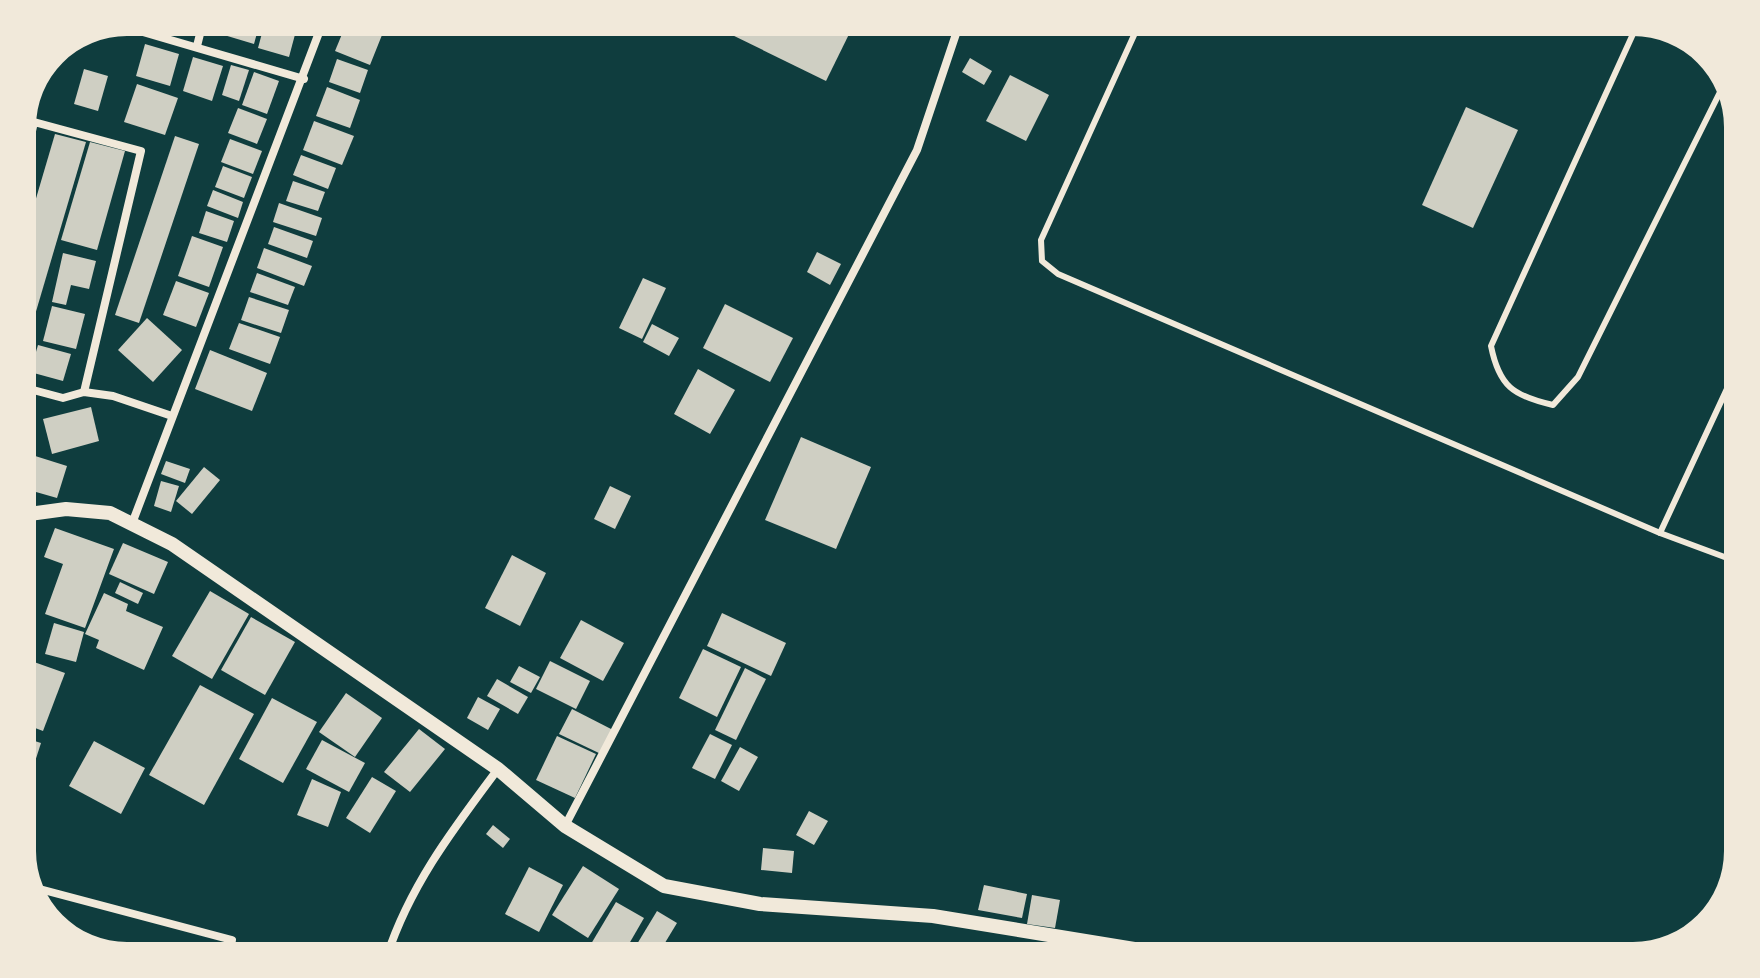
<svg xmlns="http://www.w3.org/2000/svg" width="1760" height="978" viewBox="0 0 1760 978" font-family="'Noto Serif',serif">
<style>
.building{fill:#cfcfc3}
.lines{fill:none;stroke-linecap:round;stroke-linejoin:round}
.service{stroke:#f1e9da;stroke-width:6}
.minor{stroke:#f1e9da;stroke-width:8}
.tertiary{stroke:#f1e9da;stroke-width:14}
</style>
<rect width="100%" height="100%" fill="#0f3d3e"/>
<g class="building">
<polygon points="217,22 260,22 254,44 214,32"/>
<polygon points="265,22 297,27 289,57 258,48"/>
<polygon points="347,22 386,25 370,65 335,51"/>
<polygon points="730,22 855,22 826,81 726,32"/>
<polygon points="145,44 179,54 170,86 136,76"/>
<polygon points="193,57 223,66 212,101 183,91"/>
<polygon points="970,58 992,71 984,85 962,72"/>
<polygon points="337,59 368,70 360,93 329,82"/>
<polygon points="231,65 249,70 239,101 222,95"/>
<polygon points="84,69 108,76 98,111 74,104"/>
<polygon points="254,72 279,81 267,114 242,105"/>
<polygon points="1010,75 1049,95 1026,141 986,121"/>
<polygon points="137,84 178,98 165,135 124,122"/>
<polygon points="327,87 360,100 350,128 316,116"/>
<polygon points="1466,107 1518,130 1473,228 1422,205"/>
<polygon points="238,108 267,119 257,144 228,133"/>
<polygon points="314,121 354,136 342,165 303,150"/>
<polygon points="55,134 86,142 22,359 22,246"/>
<polygon points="175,136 199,144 139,323 115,315"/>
<polygon points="230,139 262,151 253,174 221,162"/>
<polygon points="90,142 125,151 97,250 61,240"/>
<polygon points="301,155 336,168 328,189 293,175"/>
<polygon points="223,166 252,177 244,198 215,187"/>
<polygon points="293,181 325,192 318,211 286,201"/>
<polygon points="213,190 243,202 238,218 207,206"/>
<polygon points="279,203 322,218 316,236 273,222"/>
<polygon points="206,211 234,221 227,242 199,233"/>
<polygon points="274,227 313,241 307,258 268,244"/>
<polygon points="192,236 223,247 209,287 178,276"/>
<polygon points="264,248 312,266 304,286 257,268"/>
<polygon points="817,252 841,264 830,285 807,272"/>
<polygon points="63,253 96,261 89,289 71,285 66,305 52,302"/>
<polygon points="257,273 295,287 288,305 250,292"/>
<polygon points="643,278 666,288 642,339 619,328"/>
<polygon points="176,281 209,293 196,327 163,315"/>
<polygon points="249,297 289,310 281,333 241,320"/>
<polygon points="725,304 793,338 770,382 703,348"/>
<polygon points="52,306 85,314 76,349 43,341"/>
<polygon points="147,318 182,350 153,382 118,350"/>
<polygon points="239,323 280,337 270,364 229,349"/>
<polygon points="652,324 679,338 669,356 643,342"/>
<polygon points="38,345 71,354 63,381 30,372"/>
<polygon points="210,350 267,373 252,411 195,389"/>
<polygon points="698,369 735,390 710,434 674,414"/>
<polygon points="91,407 99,441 52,454 43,419"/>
<polygon points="801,437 871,467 836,549 765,520"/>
<polygon points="32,455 67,466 57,498 22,488"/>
<polygon points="166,461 190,469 185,483 161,474"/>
<polygon points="204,467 220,480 192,514 176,501"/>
<polygon points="161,481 179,486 171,512 154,506"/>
<polygon points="610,486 631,496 615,529 594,519"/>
<polygon points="55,528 114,549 85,628 45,614 63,564 44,557"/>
<polygon points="123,543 168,562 154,594 109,574"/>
<polygon points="512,555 546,573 520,626 485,608"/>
<polygon points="120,582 143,593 138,604 115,593"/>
<polygon points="210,591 249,614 212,679 172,656"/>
<polygon points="104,593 128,604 126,611 163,627 144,670 96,648 99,640 85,634"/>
<polygon points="722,613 786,643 771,676 707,646"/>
<polygon points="251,617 295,642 265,695 221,670"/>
<polygon points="581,620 624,643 603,681 560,658"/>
<polygon points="54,623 84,632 76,662 45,654"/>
<polygon points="703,649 741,667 717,717 679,698"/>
<polygon points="550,661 590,681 576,709 536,689"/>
<polygon points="34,662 65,673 43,731 22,723 22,693"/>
<polygon points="519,666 540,677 531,693 510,682"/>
<polygon points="745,668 766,679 736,740 715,730"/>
<polygon points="497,679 528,697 518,714 487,696"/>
<polygon points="200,685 254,714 204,805 149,775"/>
<polygon points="346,693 382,718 355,757 319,732"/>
<polygon points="478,697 500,709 488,730 467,718"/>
<polygon points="272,698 317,722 283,783 239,759"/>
<polygon points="572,709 613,730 601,754 559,734"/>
<polygon points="419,729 445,749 410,792 384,772"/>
<polygon points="710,734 732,745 715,779 692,768"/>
<polygon points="557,736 596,754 575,798 536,780"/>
<polygon points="22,737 41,743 30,777 22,774"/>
<polygon points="322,740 365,763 349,792 306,769"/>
<polygon points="94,741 145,768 121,814 69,786"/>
<polygon points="740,747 758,757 739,791 721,781"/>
<polygon points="372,777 396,791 370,833 346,818"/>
<polygon points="312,779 341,792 328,827 297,815"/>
<polygon points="809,811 828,821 814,845 796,835"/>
<polygon points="493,825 510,839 503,848 486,834"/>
<polygon points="763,848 794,851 792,873 761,870"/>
<polygon points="583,866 619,889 588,938 552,915"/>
<polygon points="529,867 563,885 539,932 505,914"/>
<polygon points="984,885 1027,894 1022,918 978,910"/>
<polygon points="1032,895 1060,900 1055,928 1027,924"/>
<polygon points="616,902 644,918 622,956 598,956 588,949"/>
<polygon points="657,911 677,923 657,956 634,956 631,954"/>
</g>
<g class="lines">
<g class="service">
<polyline points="1140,22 1041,240 1042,261 1058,274 1660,533 1738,562"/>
<path d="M1638 23 1491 346C1499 386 1513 396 1553 405L1578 377 1726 80"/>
<polyline points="1660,533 1738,365"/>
</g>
<g class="minor">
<polyline points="119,25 304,79"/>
<polyline points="197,46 203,22"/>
<polyline points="22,175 34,122 141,151 84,392"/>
<polyline points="22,387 63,398 84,392 113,396 172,416"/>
<polyline points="133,521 323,22"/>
<polyline points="565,826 917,150 960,22"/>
<polyline points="32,887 232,940 228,956"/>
<path d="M387 956C410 885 454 828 498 769"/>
</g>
<polyline class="tertiary" points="22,515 66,509 110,513 172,544 498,769 565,826 664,886 760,904 933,916 1177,956"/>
</g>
<path d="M0 0H1760V978H0ZM127 36H1633A91 91 0 0 1 1724 127V851A91 91 0 0 1 1633 942H127A91 91 0 0 1 36 851V127A91 91 0 0 1 127 36Z" fill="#f1e9da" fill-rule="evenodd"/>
</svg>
